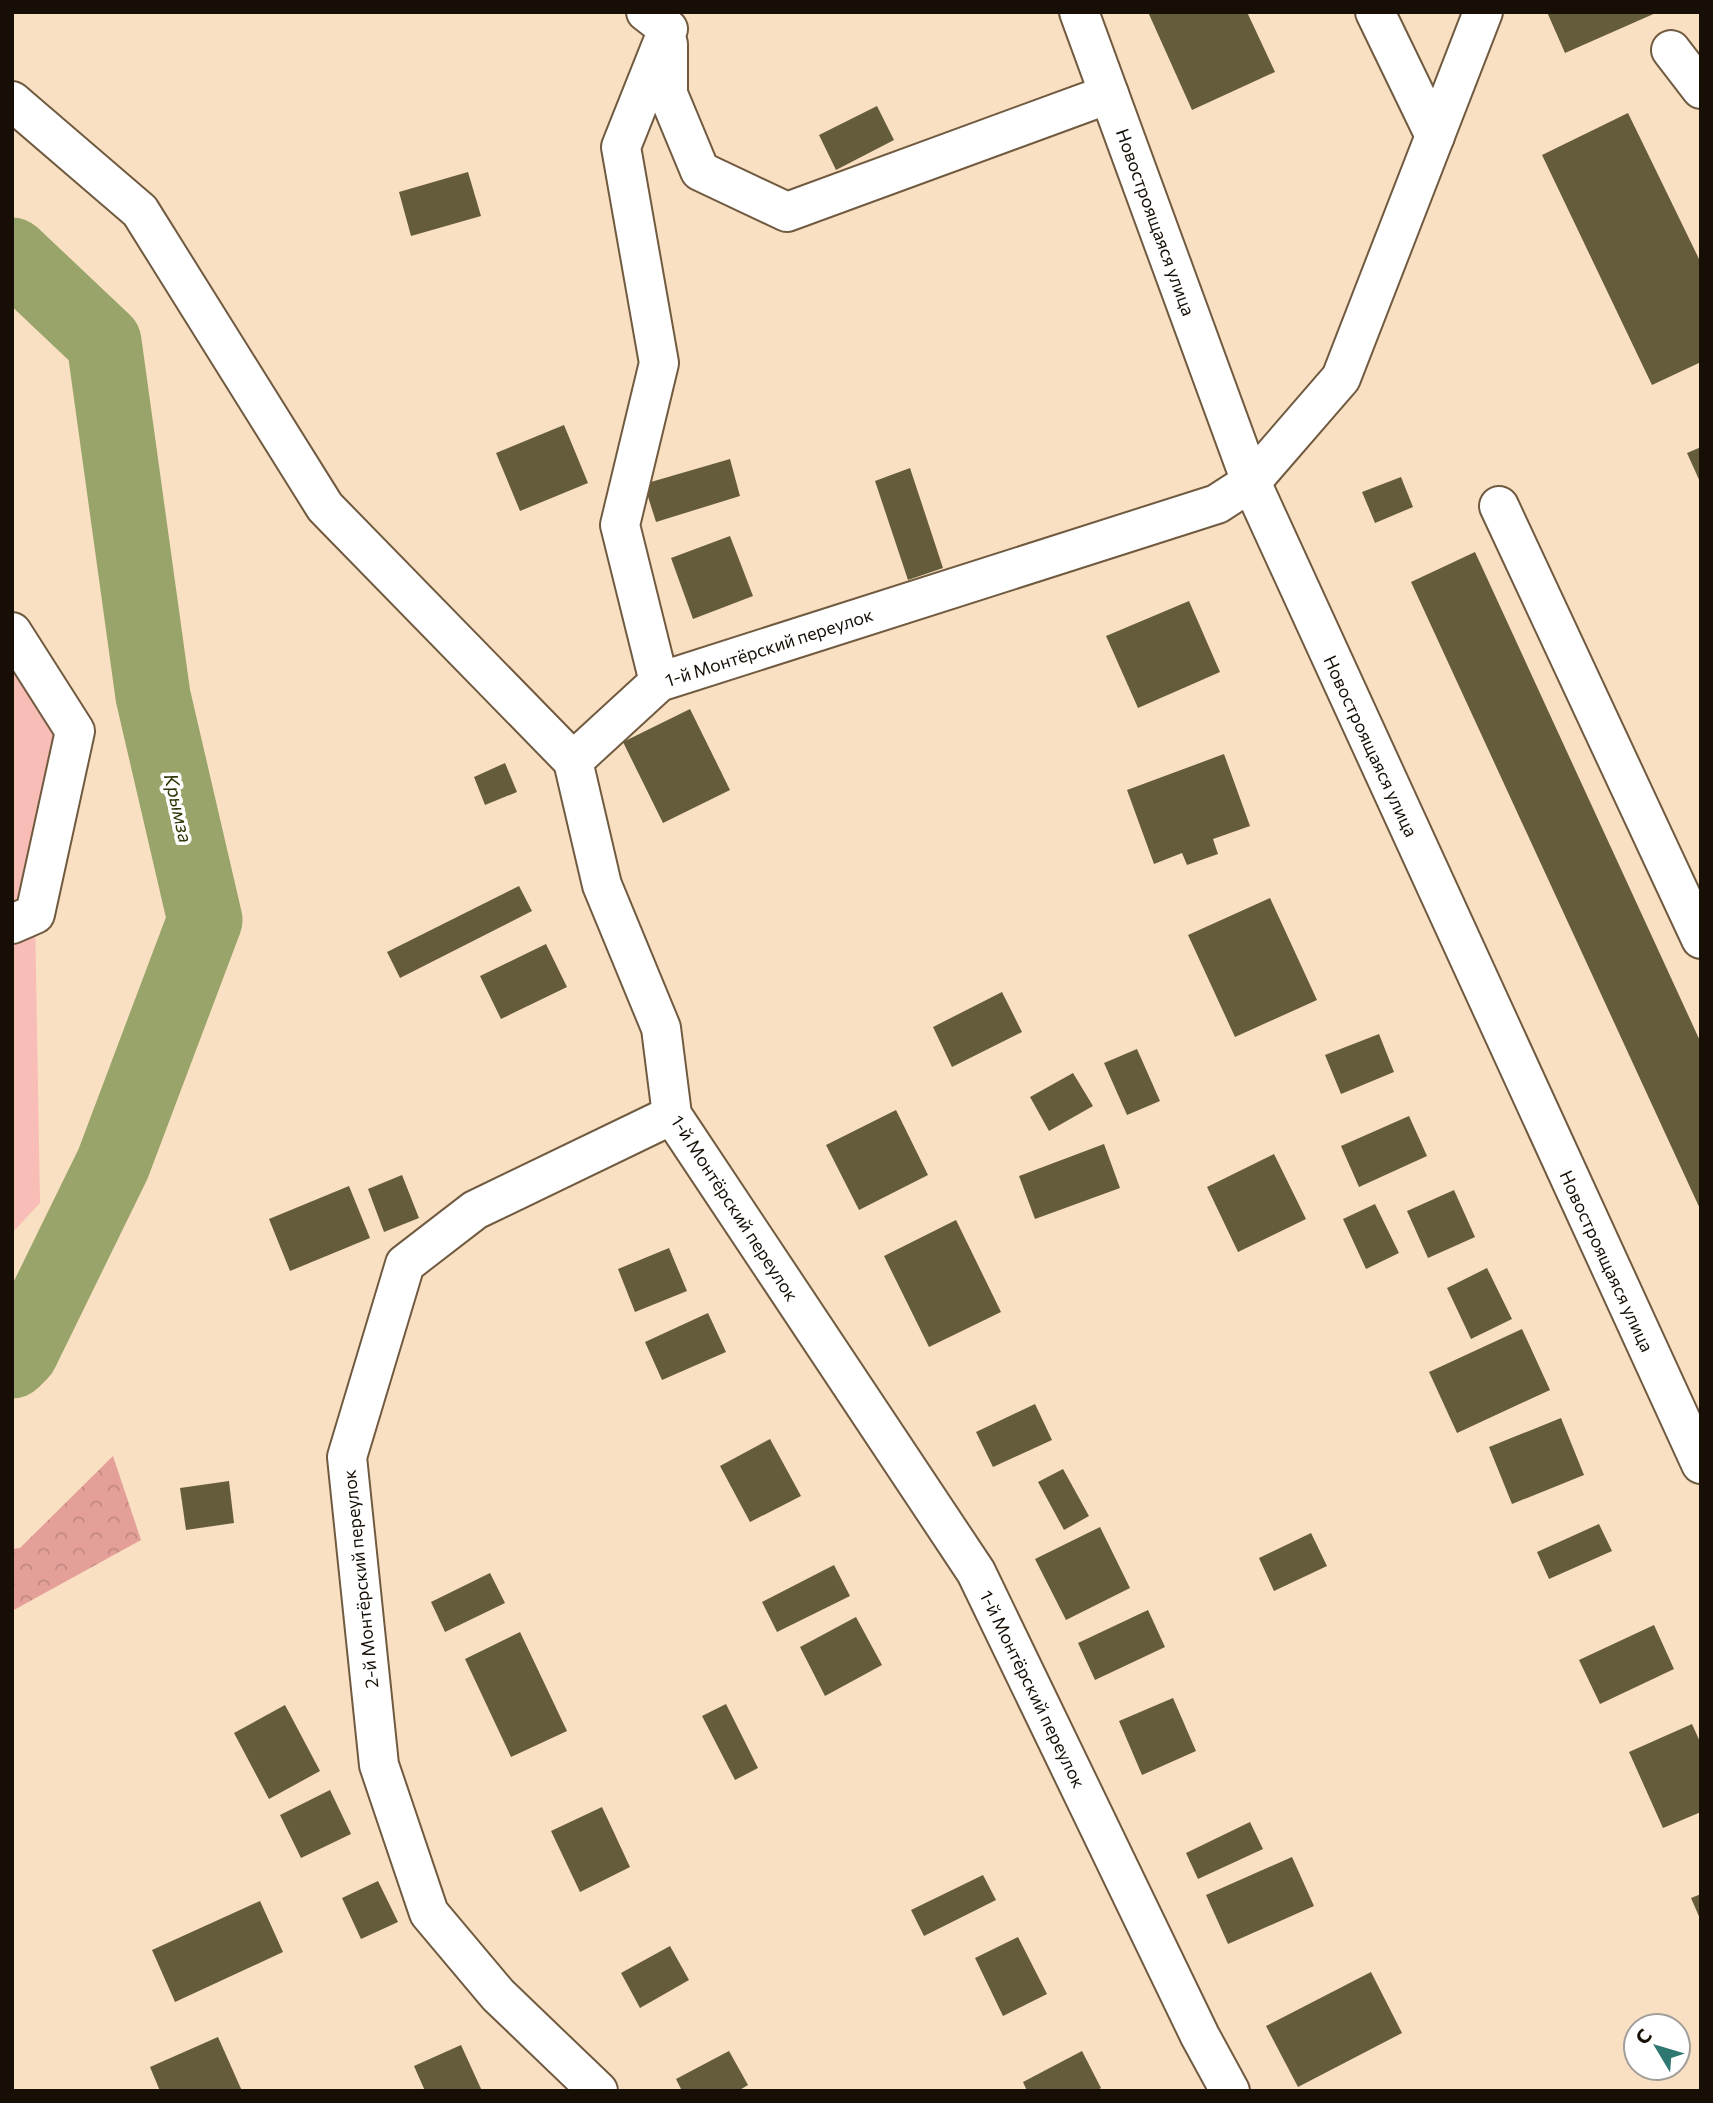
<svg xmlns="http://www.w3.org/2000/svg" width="1713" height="2103" viewBox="0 0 1713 2103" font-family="Commissioner,sans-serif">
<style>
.forest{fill:url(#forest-crowns)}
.garden{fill:#f7bdb6}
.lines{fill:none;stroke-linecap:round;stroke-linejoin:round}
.river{stroke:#98a469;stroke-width:75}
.building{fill:#655c3c}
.minor-casing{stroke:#705a40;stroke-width:42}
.minor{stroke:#fff;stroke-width:38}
.labels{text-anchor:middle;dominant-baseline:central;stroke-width:7;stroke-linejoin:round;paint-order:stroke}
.street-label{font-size:18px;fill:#170f05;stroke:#fff}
.water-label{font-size:19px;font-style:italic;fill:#2e3606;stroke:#fff}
</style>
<defs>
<pattern id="forest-crowns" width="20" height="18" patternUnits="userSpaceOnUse" patternTransform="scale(1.75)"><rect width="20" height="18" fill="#e39f98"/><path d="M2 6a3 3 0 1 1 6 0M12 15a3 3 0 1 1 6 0" fill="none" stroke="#c28882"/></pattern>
</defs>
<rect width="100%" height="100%" fill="#fae0c2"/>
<polygon class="forest" points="113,1456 141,1540 12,1611 12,1549 20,1548"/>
<polygon class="garden" points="12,632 75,731 35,914 40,1203 12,1233"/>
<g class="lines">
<polyline class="river" points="12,255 104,342 153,696 205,920 113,1164 21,1352 12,1361"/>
</g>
<g class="building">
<polygon points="1148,12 1247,12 1275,72 1192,110"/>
<polygon points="1547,12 1658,12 1565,53"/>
<polygon points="877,106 894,140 836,170 819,135"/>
<polygon points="1628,113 1701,263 1701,362 1652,385 1542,155"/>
<polygon points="468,172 481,216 411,236 399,192"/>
<polygon points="564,425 588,483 520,511 496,453"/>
<polygon points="1701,447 1701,484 1687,453"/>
<polygon points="730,459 740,496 656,522 644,484"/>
<polygon points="910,468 943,568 908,580 875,481"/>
<polygon points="1401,477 1413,507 1375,523 1362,492"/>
<polygon points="730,536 753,596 693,619 671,558"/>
<polygon points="1475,552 1701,1043 1701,1211 1411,582"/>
<polygon points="1189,601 1220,672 1138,708 1106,636"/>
<polygon points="690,709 730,790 663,823 623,742"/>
<polygon points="1224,754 1250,826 1213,839 1218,854 1187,865 1182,853 1154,864 1127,790"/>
<polygon points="505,763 517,792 485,805 474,777"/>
<polygon points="519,886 532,911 400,978 387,952"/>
<polygon points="1270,898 1317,1000 1235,1037 1188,935"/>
<polygon points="546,944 567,987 501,1019 480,976"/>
<polygon points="1002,992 1022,1032 952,1067 933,1027"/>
<polygon points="1379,1034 1394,1072 1341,1094 1325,1055"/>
<polygon points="1137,1049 1160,1101 1127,1115 1104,1063"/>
<polygon points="1073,1073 1093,1106 1049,1131 1030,1097"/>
<polygon points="896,1110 928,1175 859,1210 826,1145"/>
<polygon points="1409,1116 1427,1156 1359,1187 1341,1146"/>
<polygon points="1104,1144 1120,1188 1035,1219 1019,1176"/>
<polygon points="1274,1154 1306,1219 1238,1252 1207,1187"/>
<polygon points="402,1175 419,1218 384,1232 368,1189"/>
<polygon points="349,1186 370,1238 290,1271 269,1219"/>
<polygon points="1454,1190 1475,1237 1428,1258 1407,1211"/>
<polygon points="1375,1204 1399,1253 1366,1269 1343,1219"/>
<polygon points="956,1220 1001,1312 929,1347 884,1256"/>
<polygon points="669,1248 687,1291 635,1312 618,1269"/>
<polygon points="1487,1268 1512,1319 1471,1339 1447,1288"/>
<polygon points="708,1313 726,1352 662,1380 645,1342"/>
<polygon points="1522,1329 1550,1390 1457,1433 1429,1372"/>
<polygon points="1035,1404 1052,1440 993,1467 976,1432"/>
<polygon points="1561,1418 1584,1475 1512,1504 1489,1447"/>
<polygon points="770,1439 801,1496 750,1522 720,1466"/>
<polygon points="1063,1469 1089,1516 1064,1530 1038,1482"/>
<polygon points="229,1481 234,1523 186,1530 180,1488"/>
<polygon points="1599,1524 1612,1551 1549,1579 1537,1552"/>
<polygon points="1100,1527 1130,1588 1066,1620 1035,1559"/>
<polygon points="1311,1533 1327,1566 1274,1591 1259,1558"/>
<polygon points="834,1565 850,1596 777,1632 762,1602"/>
<polygon points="490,1573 505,1603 445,1632 431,1602"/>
<polygon points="1148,1610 1165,1647 1095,1680 1078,1643"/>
<polygon points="856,1617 882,1665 825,1696 800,1647"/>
<polygon points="1654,1625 1674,1669 1600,1704 1579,1660"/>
<polygon points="520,1632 567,1731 511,1757 465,1659"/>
<polygon points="1173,1698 1196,1751 1142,1775 1119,1721"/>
<polygon points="726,1704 758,1768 735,1780 702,1716"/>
<polygon points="285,1705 320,1771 269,1799 234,1733"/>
<polygon points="1692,1724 1701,1744 1701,1812 1663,1828 1629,1752"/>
<polygon points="330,1790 351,1834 301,1858 280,1815"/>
<polygon points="602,1807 630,1867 580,1892 551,1831"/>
<polygon points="1250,1822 1263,1849 1198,1879 1186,1853"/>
<polygon points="1292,1857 1314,1906 1228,1944 1206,1895"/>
<polygon points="983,1875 996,1900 924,1936 911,1910"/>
<polygon points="378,1881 398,1922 361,1939 342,1898"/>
<polygon points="1701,1894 1701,1921 1691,1898"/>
<polygon points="260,1901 283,1952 175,2002 152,1950"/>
<polygon points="1018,1937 1047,1994 1003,2016 975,1958"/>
<polygon points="670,1946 689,1980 640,2008 621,1973"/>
<polygon points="1371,1972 1402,2033 1298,2087 1266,2026"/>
<polygon points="218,2037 242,2091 160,2091 150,2067"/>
<polygon points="461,2045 482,2091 425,2091 414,2066"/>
<polygon points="729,2051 748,2085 738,2091 682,2091 676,2079"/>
<polygon points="1082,2051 1101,2088 1096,2091 1027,2091 1023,2082"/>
</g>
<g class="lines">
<defs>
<g id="minor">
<polyline points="646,12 668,29 621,147 659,363 620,525 659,682"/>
<polyline points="1079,12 1251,482 1701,1464"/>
<polyline points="1375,12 1435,136"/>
<polyline points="668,44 668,94 700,171 787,212 1109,94"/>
<polyline points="1671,50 1701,89"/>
<polyline points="12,101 140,211 325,507 573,761"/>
<polyline points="1499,506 1701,939"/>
<polyline points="12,632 75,731 35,914 12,924"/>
<polyline points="573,761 602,885 661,1028 672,1115 976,1572 1200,2036 1230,2091"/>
<polyline points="573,761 659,682 1217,504 1251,482 1341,378 1483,12"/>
<polyline points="598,2091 498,1995 429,1913 379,1765 347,1457 405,1264 475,1210 672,1115"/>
</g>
</defs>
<use href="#minor" class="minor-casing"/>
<use href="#minor" class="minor"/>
</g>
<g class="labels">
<g class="street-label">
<text transform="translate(1156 222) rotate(70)">Новостроящаяся улица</text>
<text transform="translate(769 647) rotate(-18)">1-й Монтёрский переулок</text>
<text transform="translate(1371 746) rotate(65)">Новостроящаяся улица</text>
<text transform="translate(735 1208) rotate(57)">1-й Монтёрский переулок</text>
<text transform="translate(1607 1261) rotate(65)">Новостроящаяся улица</text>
<text transform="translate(360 1579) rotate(-96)">2-й Монтёрский переулок</text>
<text transform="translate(1033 1689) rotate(64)">1-й Монтёрский переулок</text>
</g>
<g class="water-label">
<text transform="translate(179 808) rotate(77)">Крымза</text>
</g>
</g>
<rect width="1713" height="2103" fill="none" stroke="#170f05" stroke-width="28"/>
<g transform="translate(1657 2047) rotate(308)"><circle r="33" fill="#ffffff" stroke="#a29f9b" stroke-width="2"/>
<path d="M0-5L12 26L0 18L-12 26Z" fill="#2f7771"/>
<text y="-10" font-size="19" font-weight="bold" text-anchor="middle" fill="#170f05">С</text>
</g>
</svg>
